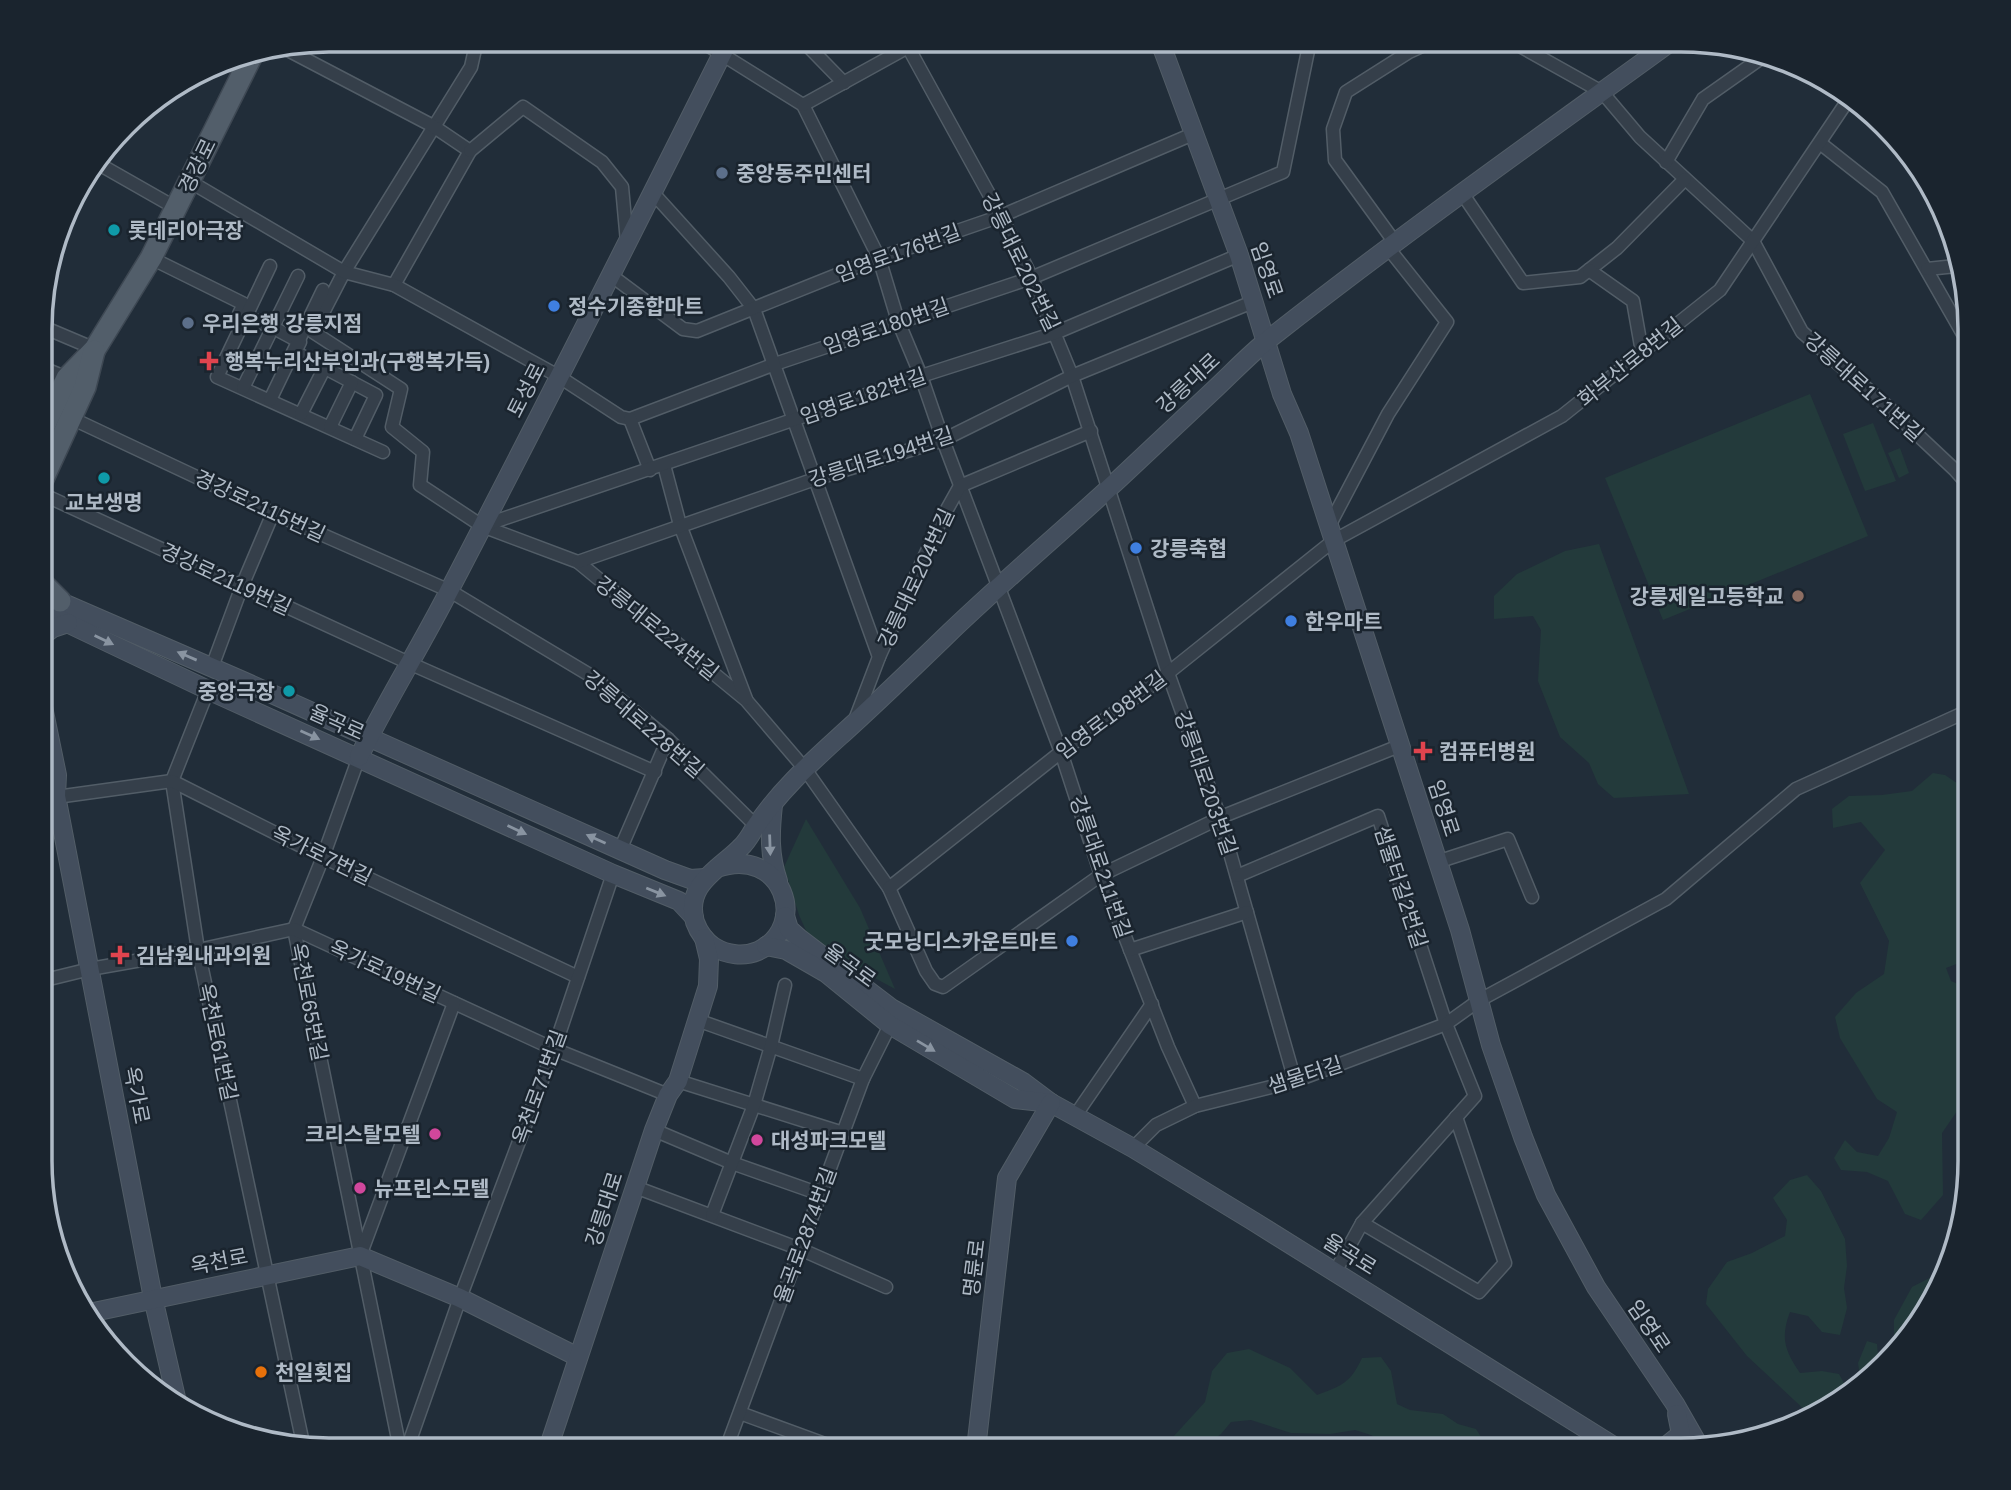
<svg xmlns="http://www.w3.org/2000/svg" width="2011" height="1490" viewBox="0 0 2011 1490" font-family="Helvetica,'Noto Sans KR',sans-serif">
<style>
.green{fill:#233a3b}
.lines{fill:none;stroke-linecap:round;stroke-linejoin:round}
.street-casing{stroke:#525d67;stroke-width:15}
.secondary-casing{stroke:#525d67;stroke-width:20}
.primary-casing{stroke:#3e4853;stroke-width:24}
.street{stroke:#353f4a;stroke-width:12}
.secondary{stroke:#434e5d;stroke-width:18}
.primary{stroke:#525e6a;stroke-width:21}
.oneway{fill:#8994a1}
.service-dot{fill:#5c6f8a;stroke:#1a242e;stroke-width:2.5}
.culture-dot{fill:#0f9aa8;stroke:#1a242e;stroke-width:2.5}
.shop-dot{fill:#3f7fe0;stroke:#1a242e;stroke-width:2.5}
.health-dot{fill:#e0444e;stroke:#1a242e;stroke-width:2.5}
.education-dot{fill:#8d6e63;stroke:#1a242e;stroke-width:2.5}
.hotel-dot{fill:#d1479c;stroke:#1a242e;stroke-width:2.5}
.food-dot{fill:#e8710a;stroke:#1a242e;stroke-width:2.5}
.labels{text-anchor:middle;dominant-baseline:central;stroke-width:5;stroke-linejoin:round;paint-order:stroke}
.street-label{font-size:21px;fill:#afbac6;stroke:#1a242e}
.poi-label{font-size:21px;font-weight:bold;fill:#afbac6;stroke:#1a242e;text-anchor:start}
.rim{fill:none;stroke:#afbac6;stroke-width:3.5}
</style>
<rect width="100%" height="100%" fill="#212d39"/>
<g class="green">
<polygon points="1810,394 1868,536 1663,620 1605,478"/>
<polygon points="1873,423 1896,481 1865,491 1843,434"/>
<polygon points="1900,448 1909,473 1899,478 1888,453"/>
<polygon points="1599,544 1689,794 1614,798 1598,784 1589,763 1560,737 1538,681 1541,630 1533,616 1494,619 1494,596 1517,574 1565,551"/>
<polygon points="1933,773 1945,775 1970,792 1970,962 1967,960 1946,968 1951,981 1970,989 1970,1098 1964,1101 1942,1133 1943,1195 1921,1220 1905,1214 1888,1181 1867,1172 1841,1170 1834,1158 1845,1140 1857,1152 1878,1156 1889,1138 1897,1112 1877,1099 1840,1038 1835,1017 1856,993 1884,974 1889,941 1860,883 1885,850 1861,822 1833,828 1832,809 1849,796 1882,795 1912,791"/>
<polygon points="806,819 860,908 895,989 812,944 799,915 784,867"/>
<path d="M1807 1175 1821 1191 1845 1239 1847 1266 1844 1288 1847 1308 1840 1335 1822 1332 1808 1316 1790 1312C1780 1338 1785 1351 1800 1373L1822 1371 1839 1374 1844 1383 1860 1377 1858 1363 1867 1341 1877 1344 1879 1366 1822 1410 1809 1414 1747 1356 1706 1304 1708 1289 1727 1262 1752 1253 1785 1236 1787 1220 1773 1198 1790 1180Z"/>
<polygon points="1949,1268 1949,1272 1898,1351 1894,1338 1894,1320 1912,1287"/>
<path d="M1249 1349 1290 1368 1317 1395C1342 1386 1351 1382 1362 1358L1381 1357 1391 1371 1397 1404 1410 1410 1443 1414 1458 1424 1476 1429 1485 1443 1486 1450H1387L1384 1443 1371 1435 1355 1430 1330 1434 1291 1433 1251 1420 1231 1422 1221 1434 1200 1450H1153L1173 1437 1205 1402 1212 1371 1227 1353Z"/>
</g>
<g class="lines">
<defs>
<g id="street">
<polyline points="477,40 471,67 344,272 313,332 401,389 392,427 423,452 420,485 482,526 578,562 746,700 805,769 889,888 926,971 935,984 943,987 1101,875 1226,815 1399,746"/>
<polyline points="699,40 803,105 879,258 898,321 921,376 943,440 1061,752 1101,875 1168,1047 1195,1106"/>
<polyline points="802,40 844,83"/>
<polyline points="1511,41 1602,92 1640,137 1753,241 1802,332 1888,407 1955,470 1971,488"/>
<polyline points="908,47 1001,216 1030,274 1072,376 1168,673 1220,818 1295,1081"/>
<polyline points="284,48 433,126 470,151 394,285"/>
<polyline points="803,105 919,41"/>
<polyline points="1820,143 1882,192 1963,334 1971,338"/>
<polyline points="470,151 523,107 602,162 622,187 627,242"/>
<polyline points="1666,162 1703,99 1764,56"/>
<polyline points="97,163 176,208"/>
<polyline points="189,181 344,272 394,285 558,376 621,417 630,419 775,364 1031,278 1283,172 1310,41"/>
<polyline points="653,193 729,277 754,309 879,657"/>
<polyline points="1462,193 1523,283 1580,277 1617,248 1685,179"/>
<polyline points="1396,244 1335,160 1333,129 1346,92 1409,52 1433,41"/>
<polyline points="151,258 244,304 239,314 272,327 300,342 295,352 376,395 355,439"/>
<polyline points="270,266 217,377 383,452"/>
<polyline points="1927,269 1956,266"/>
<polyline points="1589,270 1633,301 1642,352"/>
<polyline points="612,276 683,329 697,331 879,258 1001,216 1193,134"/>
<polyline points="43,327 95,349"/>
<polyline points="43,368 67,378"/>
<polyline points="243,388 298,276"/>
<polyline points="270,400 323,290"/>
<polyline points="301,414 325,367"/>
<polyline points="71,418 273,513 450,591 593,677 668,739 756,826"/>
<polyline points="630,419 650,470"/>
<polyline points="330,427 352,382"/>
<polyline points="664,465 680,525 746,699"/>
<polyline points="42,494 409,663 655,772"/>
<polyline points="482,526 921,376 1055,333 1239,255"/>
<polyline points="1328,528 1388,414 1447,322 1389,249"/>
<polyline points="578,562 815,479 943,440 1072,376 1255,301"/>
<polyline points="212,667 242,586 273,513"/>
<polyline points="208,690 172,781 198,950 304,1448"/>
<polyline points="855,720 879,657 941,520 960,486 1091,431"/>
<polyline points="359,757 323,857 294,929 400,1449"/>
<polyline points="42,799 172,781 323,857 578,977"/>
<polyline points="620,850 668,739"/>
<polyline points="1437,862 1508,839 1532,897"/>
<polyline points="1237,876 1378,816 1446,1024 1475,1096 1362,1223 1335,1272"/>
<polyline points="889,888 1061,752 1168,673 1333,541 1562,416 1720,290 1844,106 1852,100"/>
<polyline points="1130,950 1247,912"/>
<polyline points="41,981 90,969 198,950 294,929 554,1049 668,1095"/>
<polyline points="697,1020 863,1079"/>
<polyline points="678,1081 843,1133"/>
<polyline points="1075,1116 1152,1004"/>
<polyline points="654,1130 732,1163 820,1194"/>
<polyline points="1133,1148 1156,1125 1195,1106 1295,1081 1446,1024 1478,1001 1666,899 1796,789 1970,710"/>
<polyline points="635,1187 800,1249 886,1287"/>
<polyline points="712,1215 754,1105 771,1046 785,985"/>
<polyline points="1362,1223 1479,1292 1505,1263 1456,1117"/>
<polyline points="360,1256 454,1003"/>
<polyline points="740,1413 833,1447"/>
<polyline points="407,1449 460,1298 554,1049 613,874"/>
<polyline points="726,1449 863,1079 890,1025"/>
</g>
<g id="secondary">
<polyline points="1157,41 1163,50 1239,255 1282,394 1299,433 1460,930 1491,1045 1523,1137 1546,1195 1596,1287 1675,1404 1699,1446"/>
<polyline points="47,596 243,681 665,870 690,879 705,878"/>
<polyline points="42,611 208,690 613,874 679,901 694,917"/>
<polyline points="42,636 53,628 68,623"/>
<polyline points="42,702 57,775 56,796 153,1298 177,1402"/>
<path d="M359 757C387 700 421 646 450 589 545 407 637 224 729 40"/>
<path d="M773 805C770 833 769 855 778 881"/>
<path d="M717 868C782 845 811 926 758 951 744 957 727 955 714 947 705 941 699 933 695 922 684 885 718 870 740 848 746 843 750 836 754 829 780 789 815 759 850 727 883 697 915 666 947 635 1003 581 1063 531 1120 478 1153 447 1185 417 1217 387 1234 371 1251 353 1269 339 1400 236 1537 139 1672 41"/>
<polyline points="785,916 789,929 799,938 891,1008 1023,1082 1051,1103 1133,1148 1253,1221 1620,1450"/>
<polyline points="766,946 786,950 826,973 890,1025 1015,1099 1051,1103"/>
<polyline points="89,1313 360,1256 460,1298 578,1357"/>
<polyline points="548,1449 654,1130 668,1095 678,1081 708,986 709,959 704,938"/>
<polyline points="976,1449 1007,1178 1051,1103"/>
<polyline points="1661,1450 1681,1434 1677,1414"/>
</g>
<g id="primary">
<polyline points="42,431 67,378 95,349 151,258 253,53"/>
<polyline points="42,481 85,387 94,351"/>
<polyline points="42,583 60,601"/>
</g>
</defs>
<use href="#street" class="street-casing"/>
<use href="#secondary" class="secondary-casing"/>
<use href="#primary" class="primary-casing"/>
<use href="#street" class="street"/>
<use href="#secondary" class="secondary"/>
<use href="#primary" class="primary"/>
</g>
<defs><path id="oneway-solid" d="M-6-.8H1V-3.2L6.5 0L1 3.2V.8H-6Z" transform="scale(1.75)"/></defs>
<g class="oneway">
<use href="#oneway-solid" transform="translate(104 640) rotate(26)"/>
<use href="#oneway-solid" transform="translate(187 656) rotate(-157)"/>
<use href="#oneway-solid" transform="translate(310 735) rotate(24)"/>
<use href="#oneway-solid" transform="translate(517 830) rotate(25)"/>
<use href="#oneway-solid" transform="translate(596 839) rotate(-156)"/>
<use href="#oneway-solid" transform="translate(770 845) rotate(88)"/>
<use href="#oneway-solid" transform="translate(656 892) rotate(22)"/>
<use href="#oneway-solid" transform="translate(926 1046) rotate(31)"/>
</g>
<g class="service-dot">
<circle cx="722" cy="173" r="7"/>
<circle cx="188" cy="323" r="7"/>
</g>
<g class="culture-dot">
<circle cx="114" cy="230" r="7"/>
<circle cx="104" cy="478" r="7"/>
<circle cx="289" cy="691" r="7"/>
</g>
<g class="shop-dot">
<circle cx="554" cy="306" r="7"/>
<circle cx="1136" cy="548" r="7"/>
<circle cx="1291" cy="621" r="7"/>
<circle cx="1072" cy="941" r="7"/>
</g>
<g class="health-dot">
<path d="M205.5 350.5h7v7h7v7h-7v7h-7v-7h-7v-7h7z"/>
<path d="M1419.5 740.5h7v7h7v7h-7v7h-7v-7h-7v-7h7z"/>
<path d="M116.5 944.5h7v7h7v7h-7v7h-7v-7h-7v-7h7z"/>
</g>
<circle class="education-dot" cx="1798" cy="596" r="7"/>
<g class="hotel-dot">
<circle cx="435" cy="1134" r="7"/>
<circle cx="757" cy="1140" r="7"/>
<circle cx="360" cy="1188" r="7"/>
</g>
<circle class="food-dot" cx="261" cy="1372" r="7"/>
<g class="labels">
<g class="street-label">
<text transform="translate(197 166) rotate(-64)">경강로</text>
<text transform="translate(898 253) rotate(-20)">임영로176번길</text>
<text transform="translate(1021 262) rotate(64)">강릉대로202번길</text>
<text transform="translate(1267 270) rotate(71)">임영로</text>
<text transform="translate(886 326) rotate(-19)">임영로180번길</text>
<text transform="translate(1630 362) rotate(-39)">화부산로8번길</text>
<text transform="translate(1188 383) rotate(-43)">강릉대로</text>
<text transform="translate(1864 387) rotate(42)">강릉대로171번길</text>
<text transform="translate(526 390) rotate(-63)">토성로</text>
<text transform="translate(863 396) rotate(-19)">임영로182번길</text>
<text transform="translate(881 457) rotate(-18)">강릉대로194번길</text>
<text transform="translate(260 506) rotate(25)">경강로2115번길</text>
<text transform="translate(916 578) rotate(-65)">강릉대로204번길</text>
<text transform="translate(226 579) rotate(25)">경강로2119번길</text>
<text transform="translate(657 628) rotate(39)">강릉대로224번길</text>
<text transform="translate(1111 715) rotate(-37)">임영로198번길</text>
<text transform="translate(337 722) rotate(24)">율곡로</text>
<text transform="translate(644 724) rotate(41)">강릉대로228번길</text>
<text transform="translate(1206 783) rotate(71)">강릉대로203번길</text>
<text transform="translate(1444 808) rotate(72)">임영로</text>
<text transform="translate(322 855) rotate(26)">옥가로7번길</text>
<text transform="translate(1101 867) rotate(71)">강릉대로211번길</text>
<text transform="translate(1401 887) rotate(72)">샘물터길2번길</text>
<text transform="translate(850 965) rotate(36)">율곡로</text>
<text transform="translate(385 971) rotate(25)">옥가로19번길</text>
<text transform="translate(309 1002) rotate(79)">옥천로65번길</text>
<text transform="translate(218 1042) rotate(78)">옥천로61번길</text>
<text transform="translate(1305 1075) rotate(-18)">샘물터길</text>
<text transform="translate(539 1087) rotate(-70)">옥천로71번길</text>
<text transform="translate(137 1095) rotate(79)">옥가로</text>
<text transform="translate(604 1209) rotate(-72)">강릉대로</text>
<text transform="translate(805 1235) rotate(-70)">율곡로2874번길</text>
<text transform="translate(1350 1254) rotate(32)">율곡로</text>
<text transform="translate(219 1261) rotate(-11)">옥천로</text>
<text transform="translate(974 1268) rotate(-83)">명륜로</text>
<text transform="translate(1649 1326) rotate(56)">임영로</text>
</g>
<g class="poi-label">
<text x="736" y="173">중앙동주민센터</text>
<text x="128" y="230">롯데리아극장</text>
<text x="568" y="306">정수기종합마트</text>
<text x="202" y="323">우리은행 강릉지점</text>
<text x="225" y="361">행복누리산부인과(구행복가득)</text>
<text x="104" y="502" text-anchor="middle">교보생명</text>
<text x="1150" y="548">강릉축협</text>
<text x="1784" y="596" text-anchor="end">강릉제일고등학교</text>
<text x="1305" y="621">한우마트</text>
<text x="275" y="691" text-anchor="end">중앙극장</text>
<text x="1439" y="751">컴퓨터병원</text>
<text x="1058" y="941" text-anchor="end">굿모닝디스카운트마트</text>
<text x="136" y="955">김남원내과의원</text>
<text x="421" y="1134" text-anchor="end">크리스탈모텔</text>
<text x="771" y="1140">대성파크모텔</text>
<text x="374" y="1188">뉴프린스모텔</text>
<text x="275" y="1372">천일횟집</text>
</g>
</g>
<path d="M0 0H2011V1490H0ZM329 52H1681A277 277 0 0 1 1958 329V1161A277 277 0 0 1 1681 1438H329A277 277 0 0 1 52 1161V329A277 277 0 0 1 329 52Z" fill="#1a242e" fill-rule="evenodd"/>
<path class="rim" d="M329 52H1681A277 277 0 0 1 1958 329V1161A277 277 0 0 1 1681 1438H329A277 277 0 0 1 52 1161V329A277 277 0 0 1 329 52Z"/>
</svg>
